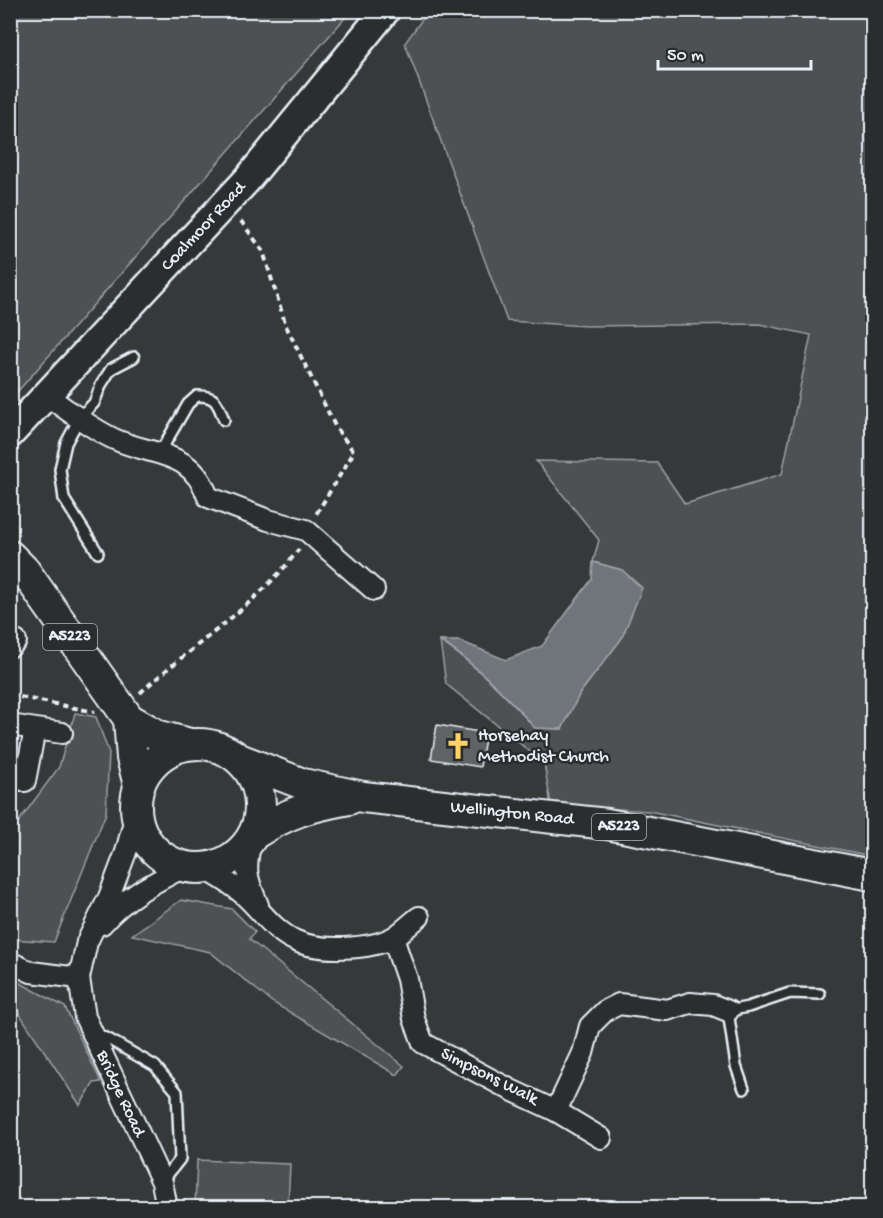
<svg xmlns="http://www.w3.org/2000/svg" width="883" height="1218" viewBox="0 0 883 1218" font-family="'Gochi Hand',sans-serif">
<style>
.green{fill:#4d5152;stroke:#9aa1a5;stroke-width:1.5}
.water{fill:#707579;stroke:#a0a7ac;stroke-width:1.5}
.building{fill:#5f6365;stroke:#e8f1f8;stroke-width:1.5}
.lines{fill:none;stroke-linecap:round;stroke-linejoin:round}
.lane-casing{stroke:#e8f1f8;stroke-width:14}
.street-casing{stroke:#e8f1f8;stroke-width:24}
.secondary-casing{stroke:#e8f1f8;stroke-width:32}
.primary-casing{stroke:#e8f1f8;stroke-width:34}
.path{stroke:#e8f1f8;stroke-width:4;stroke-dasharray:6 4.5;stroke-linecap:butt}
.lane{stroke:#2a2d2e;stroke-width:9}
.street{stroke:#2a2d2e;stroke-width:20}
.secondary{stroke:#2a2d2e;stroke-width:27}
.primary{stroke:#2a2d2e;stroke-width:30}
.labels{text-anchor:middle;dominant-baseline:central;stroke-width:5;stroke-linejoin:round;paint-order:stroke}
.shield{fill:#2a2d2e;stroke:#afb6bb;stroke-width:1.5}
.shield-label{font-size:16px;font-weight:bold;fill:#e8f1f8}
.street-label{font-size:18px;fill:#e8f1f8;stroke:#2a2d2e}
.poi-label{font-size:18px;fill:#e8f1f8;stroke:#2a2d2e;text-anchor:start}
</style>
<rect width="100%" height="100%" fill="#35393a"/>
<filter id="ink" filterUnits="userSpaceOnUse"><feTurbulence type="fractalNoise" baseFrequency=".0167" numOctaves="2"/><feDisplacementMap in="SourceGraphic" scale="12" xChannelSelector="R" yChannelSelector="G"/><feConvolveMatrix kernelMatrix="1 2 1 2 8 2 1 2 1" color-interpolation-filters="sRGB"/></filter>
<g filter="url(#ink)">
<g class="green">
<polygon points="11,10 351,11 11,399 10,11"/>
<path d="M428 11H872V856L649 811 551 805 544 763 446 684 440 641C476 664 507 696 535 728L562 729 580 693 622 638V570L593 562 599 540 536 461 657 463 685 504 782 474 811 335 759 324 586 326 507 321 405 43Z"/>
<polygon points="75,713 96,717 109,753 106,813 54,942 11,939 11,832 59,767"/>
<polygon points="181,900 232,909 255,932 249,939 404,1066 397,1075 272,1002 210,952 132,935"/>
<polygon points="11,978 65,1007 101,1082 94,1083 80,1105 11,1001"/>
<polygon points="197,1160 290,1164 288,1207 195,1207"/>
</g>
<path class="water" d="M593 562 622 570 642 588 622 638 580 693 562 729 535 728C507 696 476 664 440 641H460L506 660 542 646 592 579Z"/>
<polygon class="building" points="437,725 486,733 480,767 431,759"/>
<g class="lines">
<defs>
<g id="lane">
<path d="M159 454 188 404 197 396C217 395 218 405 224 420"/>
<polyline points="98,553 64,499 60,469 66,443 80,417 94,403 101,385 111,369 134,357"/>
<polyline points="96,1034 110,1040 155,1066 177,1092 180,1159 162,1182"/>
<polyline points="744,1089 736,1066 728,1011 748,1007 790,993 820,994"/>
</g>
<g id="street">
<path d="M48 395C62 408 97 431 114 439 154 457 191 449 208 497L268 520 306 530 374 590"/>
<polyline points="10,647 16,641"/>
<polyline points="10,725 62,733"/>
<polyline points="25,781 35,729"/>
<polyline points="136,814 126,852 109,897 87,942 79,978 85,1017 162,1182 167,1208"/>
<path d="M251 838C245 870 245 875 258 905"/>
<path d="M204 868C217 876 232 884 243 894 260 909 273 930 294 940 317 952 371 950 394 937 402 932 411 923 419 917"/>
<path d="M102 924C125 897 153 883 184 867"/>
<polyline points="393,938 407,979 414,1019 423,1043 511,1090 556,1111 601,1138"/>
<polyline points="10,962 31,972 79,978"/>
<polyline points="556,1111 583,1053 590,1026 605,1011 619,1004 667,1010 690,1003 713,1005 728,1011"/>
</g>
<polyline id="secondary" points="10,434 247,180 386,10"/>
<g id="primary">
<polyline points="10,556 24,570 129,719 159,736 190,744"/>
<polyline points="129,719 132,758 139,785"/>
<circle cx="198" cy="806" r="62"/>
<polyline points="239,759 303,784 363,797 607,824 872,875"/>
<path d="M254 834C289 812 307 807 349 799"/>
</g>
</defs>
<use href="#lane" class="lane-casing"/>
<use href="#street" class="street-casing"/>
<use href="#secondary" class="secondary-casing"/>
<use href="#primary" class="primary-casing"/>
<g class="path">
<polyline points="241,221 263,251 286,326 336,428 354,452 315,516"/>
<path d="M140 693C192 645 256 607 299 549"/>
<polyline points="10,695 95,712"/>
</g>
<use href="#lane" class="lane"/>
<use href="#street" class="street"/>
<use href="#secondary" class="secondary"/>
<use href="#primary" class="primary"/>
</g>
</g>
<defs>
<symbol id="church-bare" viewBox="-9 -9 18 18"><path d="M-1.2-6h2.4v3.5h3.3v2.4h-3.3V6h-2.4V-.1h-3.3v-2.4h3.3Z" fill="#ffd166" stroke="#2a2d2e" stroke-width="2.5" paint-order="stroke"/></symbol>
</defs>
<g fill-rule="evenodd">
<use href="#church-bare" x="439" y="727" width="38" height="38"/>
</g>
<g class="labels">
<g class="shield">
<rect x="43" y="624" width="54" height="26" rx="4.5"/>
<rect x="592" y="814" width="54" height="26" rx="4.5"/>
</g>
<g class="shield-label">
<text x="70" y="637">A5223</text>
<text x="619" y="827">A5223</text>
</g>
<g class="street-label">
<text transform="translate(204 227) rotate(-47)">Coalmoor Road</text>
<text transform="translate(512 814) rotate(6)">Wellington Road</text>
<text transform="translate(489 1077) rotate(27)">Simpsons Walk</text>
<text transform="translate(120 1094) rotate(65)">Bridge Road</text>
</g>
<g class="poi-label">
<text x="478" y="736">Horsehay<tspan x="478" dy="21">Methodist Church</tspan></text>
</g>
</g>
<rect width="883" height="1218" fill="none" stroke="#2a2d2e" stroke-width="36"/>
<rect x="18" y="18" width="847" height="1182" fill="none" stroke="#e8f1f8" stroke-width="2" filter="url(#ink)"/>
<path d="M658 60v9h153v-9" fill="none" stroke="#e8f1f8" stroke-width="3"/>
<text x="667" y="60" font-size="18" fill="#e8f1f8" stroke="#2a2d2e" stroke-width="4.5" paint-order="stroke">50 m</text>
</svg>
